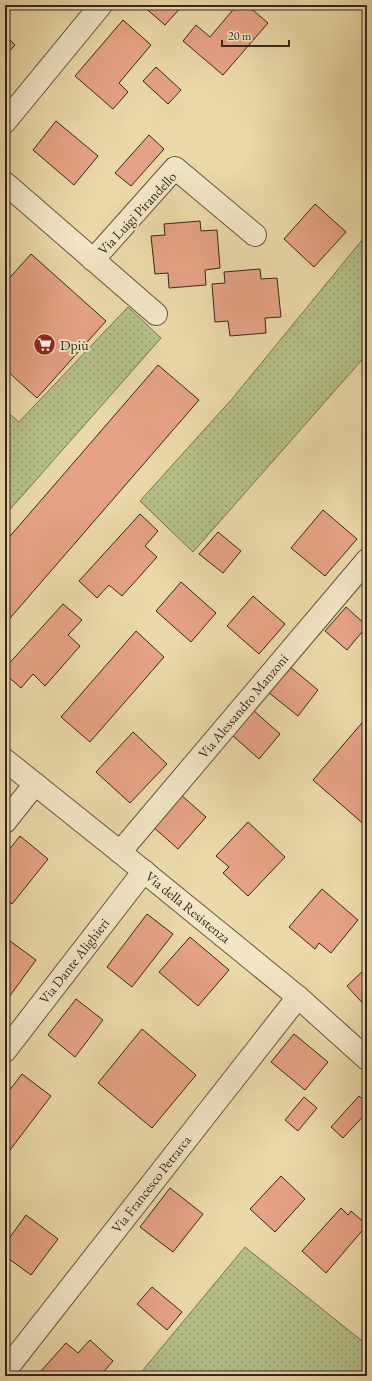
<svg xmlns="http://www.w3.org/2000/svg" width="372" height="1381" viewBox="0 0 372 1381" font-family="'EB Garamond',serif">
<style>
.grass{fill:url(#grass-dots);stroke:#767452}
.building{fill:#e6a286;stroke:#36271b}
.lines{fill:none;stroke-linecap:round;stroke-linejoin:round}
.minor-casing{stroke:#63543e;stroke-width:24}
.minor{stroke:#f2e6c6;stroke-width:22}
.labels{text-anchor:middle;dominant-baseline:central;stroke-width:4;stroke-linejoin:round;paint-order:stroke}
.street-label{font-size:14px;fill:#36271b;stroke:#f2e6c6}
.poi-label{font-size:14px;fill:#36271b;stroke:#f2e6c6;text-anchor:start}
</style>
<defs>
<pattern id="grass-dots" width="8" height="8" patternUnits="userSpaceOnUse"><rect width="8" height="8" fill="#b5c089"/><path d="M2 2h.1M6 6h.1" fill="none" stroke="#949c6f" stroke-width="1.8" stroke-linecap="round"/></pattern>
</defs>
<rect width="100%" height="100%" fill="#ebd9a8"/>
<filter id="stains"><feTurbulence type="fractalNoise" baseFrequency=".005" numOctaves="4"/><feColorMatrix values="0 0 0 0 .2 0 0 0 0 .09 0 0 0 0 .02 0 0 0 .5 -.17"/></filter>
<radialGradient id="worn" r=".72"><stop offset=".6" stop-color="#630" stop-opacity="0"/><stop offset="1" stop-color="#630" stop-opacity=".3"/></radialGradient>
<g class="grass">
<polygon points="367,234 367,354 193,552 140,501 232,399"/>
<polygon points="128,307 161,338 6,514 5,513 5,410 19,422"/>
<polygon points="245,1247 367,1345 367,1376 138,1376"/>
</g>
<g class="building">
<polygon points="142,5 183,5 165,25"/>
<polygon points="237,5 247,5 268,23 223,75 183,41 196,25 210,37"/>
<polygon points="123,20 151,45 119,83 128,92 113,109 75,76"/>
<polygon points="5,35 15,45 5,56"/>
<polygon points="156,67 181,90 168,104 143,81"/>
<polygon points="56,121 98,156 74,185 33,150"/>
<polygon points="149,135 164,149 131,186 115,173"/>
<polygon points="315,204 346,232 314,267 284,239"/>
<polygon points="200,221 201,231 217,230 220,268 205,270 206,285 169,288 168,273 155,274 151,236 165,235 164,224"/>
<polygon points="31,254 106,321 37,398 5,369 5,283"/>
<polygon points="260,269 261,279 277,278 281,317 265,318 266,333 230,336 228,321 215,322 212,284 225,283 224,272"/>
<polygon points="158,365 199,400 5,624 5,542"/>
<polygon points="323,510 357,539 325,576 291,548"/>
<polygon points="140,514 158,531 145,546 157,557 122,596 109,585 97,598 79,581"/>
<polygon points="218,532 241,551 223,573 199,554"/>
<polygon points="181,582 216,613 191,642 156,611"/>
<polygon points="253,596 285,624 259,654 227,626"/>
<polygon points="63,604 82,620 68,635 80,646 45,686 33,674 21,688 5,674 5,668"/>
<polygon points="346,607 367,626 347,650 325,631"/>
<polygon points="136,631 164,657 90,742 61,717"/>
<polygon points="289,666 318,690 298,716 268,692"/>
<polygon points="253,710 280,734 259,759 232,735"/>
<polygon points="367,717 367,827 313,780"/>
<polygon points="133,732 167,764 130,803 96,772"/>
<polygon points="179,793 206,817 178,849 151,825"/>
<polygon points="248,822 285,857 248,896 223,873 229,867 216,856"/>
<polygon points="20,836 48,859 12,904 5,899 5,855"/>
<polygon points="322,889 358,920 331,953 319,943 315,949 289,927"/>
<polygon points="147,914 173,934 132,987 107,967"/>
<polygon points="190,937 229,970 198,1006 159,972"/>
<polygon points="10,941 36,960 9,997 5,994 5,948"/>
<polygon points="367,967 367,1008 347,986"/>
<polygon points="76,999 103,1020 75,1057 48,1035"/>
<polygon points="142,1029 196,1075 152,1128 98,1083"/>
<polygon points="294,1034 328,1062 305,1090 271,1062"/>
<polygon points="22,1074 51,1096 10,1150 5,1146 5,1096"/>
<polygon points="359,1096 367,1103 367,1112 343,1138 331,1127"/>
<polygon points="304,1097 317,1108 298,1131 285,1120"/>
<polygon points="281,1176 305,1199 275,1232 250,1209"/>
<polygon points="170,1188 203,1214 173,1252 140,1227"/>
<polygon points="341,1208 348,1215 351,1211 367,1225 326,1273 302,1251"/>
<polygon points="26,1215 58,1239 31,1275 5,1256 5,1244"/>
<polygon points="152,1287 182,1312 167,1330 137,1304"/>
<polygon points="90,1340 113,1361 100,1376 46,1376 41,1371 66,1343 78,1353"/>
</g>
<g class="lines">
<defs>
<g id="minor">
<polyline points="5,122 101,5"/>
<polyline points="5,183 156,314"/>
<polyline points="93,260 175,168 255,235"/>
<polyline points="5,760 120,852 298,997 367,1059"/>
<polyline points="5,822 35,784"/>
<polyline points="120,852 367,560"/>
<polyline points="5,1051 144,871"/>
<polyline points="5,1371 298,997"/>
</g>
</defs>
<use href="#minor" class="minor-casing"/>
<use href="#minor" class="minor"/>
</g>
<defs>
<symbol id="supermarket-disc" viewBox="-11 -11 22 22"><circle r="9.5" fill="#8f2418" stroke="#f2e6c6"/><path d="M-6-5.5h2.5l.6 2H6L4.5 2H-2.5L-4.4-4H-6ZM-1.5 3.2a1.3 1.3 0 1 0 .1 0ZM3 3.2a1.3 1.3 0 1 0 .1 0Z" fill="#fff"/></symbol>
</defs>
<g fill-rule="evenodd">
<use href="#supermarket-disc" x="32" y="332" width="25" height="25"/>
</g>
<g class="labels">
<g class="street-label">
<text transform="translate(137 213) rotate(-47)">Via Luigi Pirandello</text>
<text transform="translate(243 706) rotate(-50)">Via Alessandro Manzoni</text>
<text transform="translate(188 907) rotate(39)">Via della Resistenza</text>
<text transform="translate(74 961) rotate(-52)">Via Dante Alighieri</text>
<text transform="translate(151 1184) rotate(-52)">Via Francesco Petrarca</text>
</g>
<g class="poi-label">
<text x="60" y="345">Dpiù</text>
</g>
</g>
<rect width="372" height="1381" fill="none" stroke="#ebd9a8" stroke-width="20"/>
<rect x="6" y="6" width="360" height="1369" fill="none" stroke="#36271b" stroke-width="2"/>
<rect x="10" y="10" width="352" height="1361" fill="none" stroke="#36271b"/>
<path d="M222 40v6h67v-6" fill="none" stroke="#36271b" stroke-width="2"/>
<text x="228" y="40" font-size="12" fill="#36271b" stroke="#f2e6c6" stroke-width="3" paint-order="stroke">20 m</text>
<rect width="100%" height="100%" filter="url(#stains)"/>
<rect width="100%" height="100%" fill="url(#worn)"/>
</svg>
